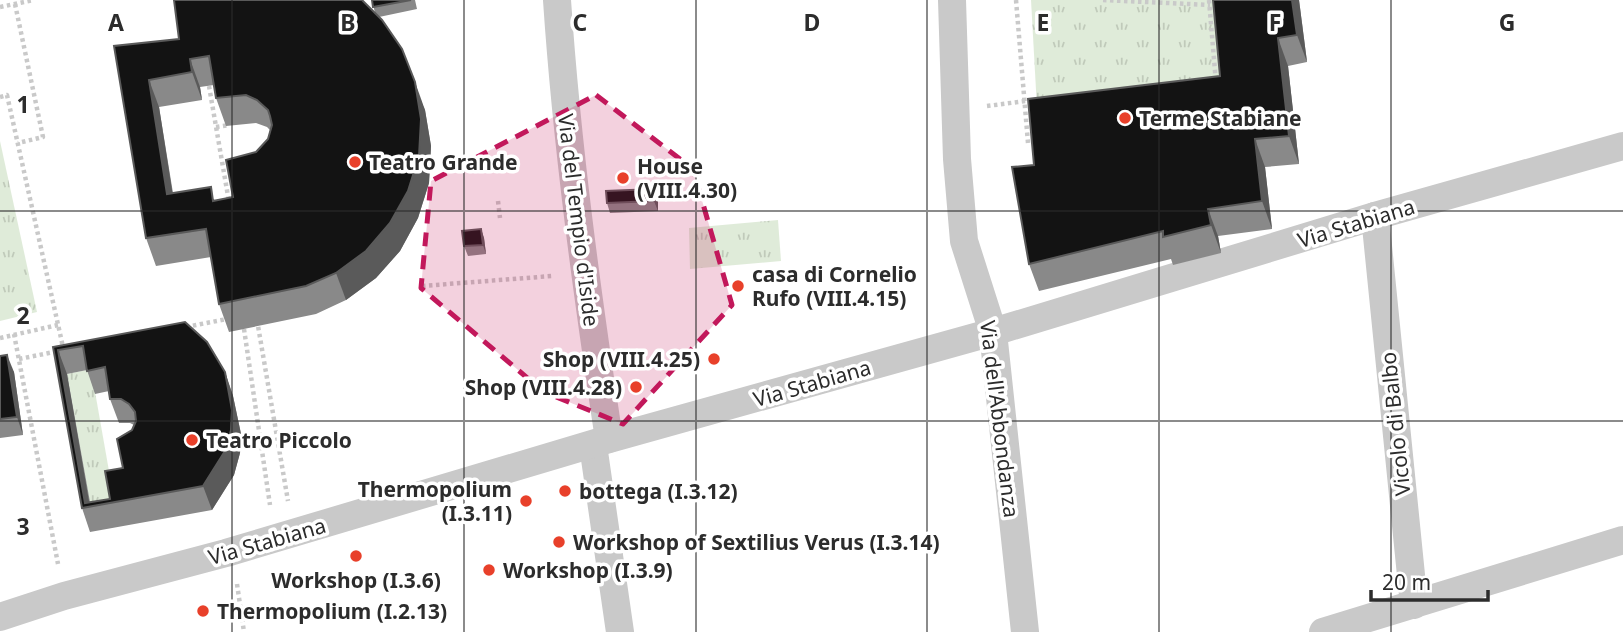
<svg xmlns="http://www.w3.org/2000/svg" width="1623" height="632" viewBox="0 0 1623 632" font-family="'Noto Sans',sans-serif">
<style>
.grass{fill:url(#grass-tufts)}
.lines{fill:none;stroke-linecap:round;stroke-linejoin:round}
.path{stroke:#c9c9c9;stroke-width:4.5;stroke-dasharray:3.5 3.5;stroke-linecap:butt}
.pedestrian{stroke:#c9c9c9;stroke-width:28}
.wall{fill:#898989;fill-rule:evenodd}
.shaded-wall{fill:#5a5a5a}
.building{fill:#131313;stroke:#5a5a5a;stroke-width:2;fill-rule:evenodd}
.marked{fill:#c2185b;fill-opacity:0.2;stroke:#c2185b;stroke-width:5;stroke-dasharray:14 9;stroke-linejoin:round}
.grid{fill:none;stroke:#2c2c2c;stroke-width:2;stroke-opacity:0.55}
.poi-dot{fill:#e8402a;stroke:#fff;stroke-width:2.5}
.labels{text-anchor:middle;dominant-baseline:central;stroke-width:7;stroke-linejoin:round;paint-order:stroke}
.poi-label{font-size:21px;font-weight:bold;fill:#2c2c2c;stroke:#fff;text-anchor:start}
.street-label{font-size:21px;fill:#2c2c2c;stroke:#fff}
.grid-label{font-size:23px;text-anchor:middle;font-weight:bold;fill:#2c2c2c;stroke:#fff;stroke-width:7;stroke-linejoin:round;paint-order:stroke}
</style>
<defs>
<pattern id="grass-tufts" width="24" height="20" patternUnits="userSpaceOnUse" patternTransform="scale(1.75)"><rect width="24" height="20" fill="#dfebd9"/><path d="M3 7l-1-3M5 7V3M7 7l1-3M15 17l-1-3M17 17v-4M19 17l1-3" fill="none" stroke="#c0caba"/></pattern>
</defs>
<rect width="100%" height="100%" fill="#fff"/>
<g class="grass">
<polygon points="1031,0 1220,0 1230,104 1038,126"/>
<polygon points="0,141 37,312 0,321"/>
<polygon points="778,220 781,261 690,269 689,228"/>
<polygon points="91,369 118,522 94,527 67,374"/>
</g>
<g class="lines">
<g class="path">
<polyline points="1016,0 1028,143 1035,142"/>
<polyline points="1103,0 1210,5"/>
<polyline points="1209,0 1216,83"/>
<polyline points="15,4 43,137 18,143"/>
<polyline points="0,7 34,0"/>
<polyline points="209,86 229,202"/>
<polyline points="0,97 7,95 63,347"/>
<polyline points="987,106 1026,101"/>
<polyline points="216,127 229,125"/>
<polyline points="498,201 500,218"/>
<polyline points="422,286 552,276"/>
<polyline points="257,320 288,501"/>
<polyline points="186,327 227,319"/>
<polyline points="244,329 270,505"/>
<polyline points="14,334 58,564"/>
<polyline points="0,338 58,325"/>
<polyline points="19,359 59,351"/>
<polyline points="237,584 244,632"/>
</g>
<g class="pedestrian">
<path d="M557 0C567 148 587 293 609 439"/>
<polyline points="952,0 957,159 964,241 993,332 1025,632"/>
<polyline points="1375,216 1414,605"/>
<polyline points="593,445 620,632"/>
<polyline points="0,617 64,596 226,553 609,439 993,332 1375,216 1623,146"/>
<polyline points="1323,632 1623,540"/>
</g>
</g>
<g class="wall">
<path d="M372 0H415L417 9 379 17 425 110 431 146 429 183 418 218 400 251 376 278 346 300 316 314 229 332 219 304 211 257 156 266 146 238 114 46 179 39 375 13ZM214 85 216 98 226 126 256 123 267 127 270 130 268 139 256 152 233 197 216 200 173 193 159 107 202 100 200 87Z"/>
<polygon points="1213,0 1299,0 1307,62 1288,66 1299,164 1265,167 1272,229 1218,236 1221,253 1173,265 1171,259 1039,291 1029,264 1034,165 1220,76"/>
<polygon points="654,189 658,199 658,211 610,213 607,203"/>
<polygon points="481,229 484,238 486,254 468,256 464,246"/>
<path d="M207 342 225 372 233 396 241 434 240 453 234 475 212 510 90 532 82 508 53 347ZM87 370 95 394 109 391 110 399 119 423H130L134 425 123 468 110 499 90 502 67 374Z"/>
<polygon points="0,356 14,372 23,435 0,438"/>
</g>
<g class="shaded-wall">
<polygon points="1292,0 1299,0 1307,62 1297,35"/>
<polygon points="1278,38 1288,66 1299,164 1289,136"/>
<polygon points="190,59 200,87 202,100 192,72"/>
<polygon points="149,80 159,107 177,222 167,194"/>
<polygon points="415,82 425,110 431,146 429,183 418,218 400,251 376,278 346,300 336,273"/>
<polygon points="1255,139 1265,167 1272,229 1262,201"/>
<polygon points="654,189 658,199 658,211 654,201"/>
<polygon points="1208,209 1218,236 1221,253 1211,225"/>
<polygon points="481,229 484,238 486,254 483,245"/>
<polygon points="58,350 67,374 90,507 85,503"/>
<polygon points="7,355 14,372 23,435 17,417"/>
<polygon points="225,372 233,396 241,434 240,453 234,475 212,510 203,486"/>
</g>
<g class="building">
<path d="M174 0H362L382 20 402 49 415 82 421 119 419 156 408 191 390 223 366 251 336 273 306 286 219 304 206 229 146 238 114 46 179 39ZM209 56 216 98 246 95 257 100 268 110 270 116 272 125 268 139 256 152 226 160 233 197 213 201 211 187 167 194 149 80 192 72 190 59Z"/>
<polygon points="372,0 411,0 373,7"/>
<polygon points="1213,0 1292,0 1297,35 1278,38 1289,136 1255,139 1262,201 1208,209 1211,225 1163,237 1163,231 1029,264 1012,167 1034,165 1028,99 1220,76"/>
<polygon points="654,189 654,201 607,203 606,191"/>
<polygon points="481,229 483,245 464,246 462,231"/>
<path d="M185 322 207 342 225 372 232 410 231 430 225 451 203 486 82 508 53 347ZM83 346 87 371 105 367 110 399H121L129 404 135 412 136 421 132 430 117 439 123 468 105 471 110 499 85 503 58 350Z"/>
<polygon points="7,355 17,417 0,419 0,356"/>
</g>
<path class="marked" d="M596 95 693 169 732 305 623 424 544 392 421 288 431 181Z"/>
<path class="grid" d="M232 0V632M464 0V632M696 0V632M927 0V632M1159 0V632M1391 0V632M0 211H1623M0 421H1623"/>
<g class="poi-dot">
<circle cx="1125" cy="118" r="7"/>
<circle cx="355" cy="162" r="7"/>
<circle cx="623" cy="178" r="7"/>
<circle cx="738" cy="286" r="7"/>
<circle cx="714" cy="359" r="7"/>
<circle cx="636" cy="387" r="7"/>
<circle cx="192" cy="440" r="7"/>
<circle cx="565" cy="491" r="7"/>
<circle cx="526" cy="501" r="7"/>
<circle cx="559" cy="542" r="7"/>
<circle cx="356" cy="556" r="7"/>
<circle cx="489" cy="570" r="7"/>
<circle cx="203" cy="611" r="7"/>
</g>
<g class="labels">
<g class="poi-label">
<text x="1139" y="118">Terme Stabiane</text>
<text x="369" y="162">Teatro Grande</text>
<text x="637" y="166">House<tspan x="637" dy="24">(VIII.4.30)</tspan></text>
<text x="752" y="274">casa di Cornelio<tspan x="752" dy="24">Rufo (VIII.4.15)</tspan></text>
<text x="700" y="359" text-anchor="end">Shop (VIII.4.25)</text>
<text x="622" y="387" text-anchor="end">Shop (VIII.4.28)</text>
<text x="206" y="440">Teatro Piccolo</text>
<text x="512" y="489" text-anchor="end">Thermopolium<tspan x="512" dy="24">(I.3.11)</tspan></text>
<text x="579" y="491">bottega (I.3.12)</text>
<text x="573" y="542">Workshop of Sextilius Verus (I.3.14)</text>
<text x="503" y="570">Workshop (I.3.9)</text>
<text x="356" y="580" text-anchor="middle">Workshop (I.3.6)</text>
<text x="217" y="611">Thermopolium (I.2.13)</text>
</g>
<g class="street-label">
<text transform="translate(579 220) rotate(83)">Via del Tempio d'Iside</text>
<text transform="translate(1356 223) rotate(-17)">Via Stabiana</text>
<text transform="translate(812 383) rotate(-16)">Via Stabiana</text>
<text transform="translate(1000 419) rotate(83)">Via dell'Abbondanza</text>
<text transform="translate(1395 424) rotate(-96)">Vicolo di Balbo</text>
<text transform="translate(267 541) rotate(-16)">Via Stabiana</text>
</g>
</g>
<g class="grid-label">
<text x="116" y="31">A</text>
<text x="348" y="31">B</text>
<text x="580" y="31">C</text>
<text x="812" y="31">D</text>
<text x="1043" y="31">E</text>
<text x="1275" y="31">F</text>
<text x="1507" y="31">G</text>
<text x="23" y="113">1</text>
<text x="23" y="324">2</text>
<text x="23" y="535">3</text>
</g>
<path d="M1371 590v10h117v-10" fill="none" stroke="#2c2c2c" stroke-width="3.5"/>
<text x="1382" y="590" font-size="21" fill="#2c2c2c" stroke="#ffffff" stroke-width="5" paint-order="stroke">20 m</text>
</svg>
